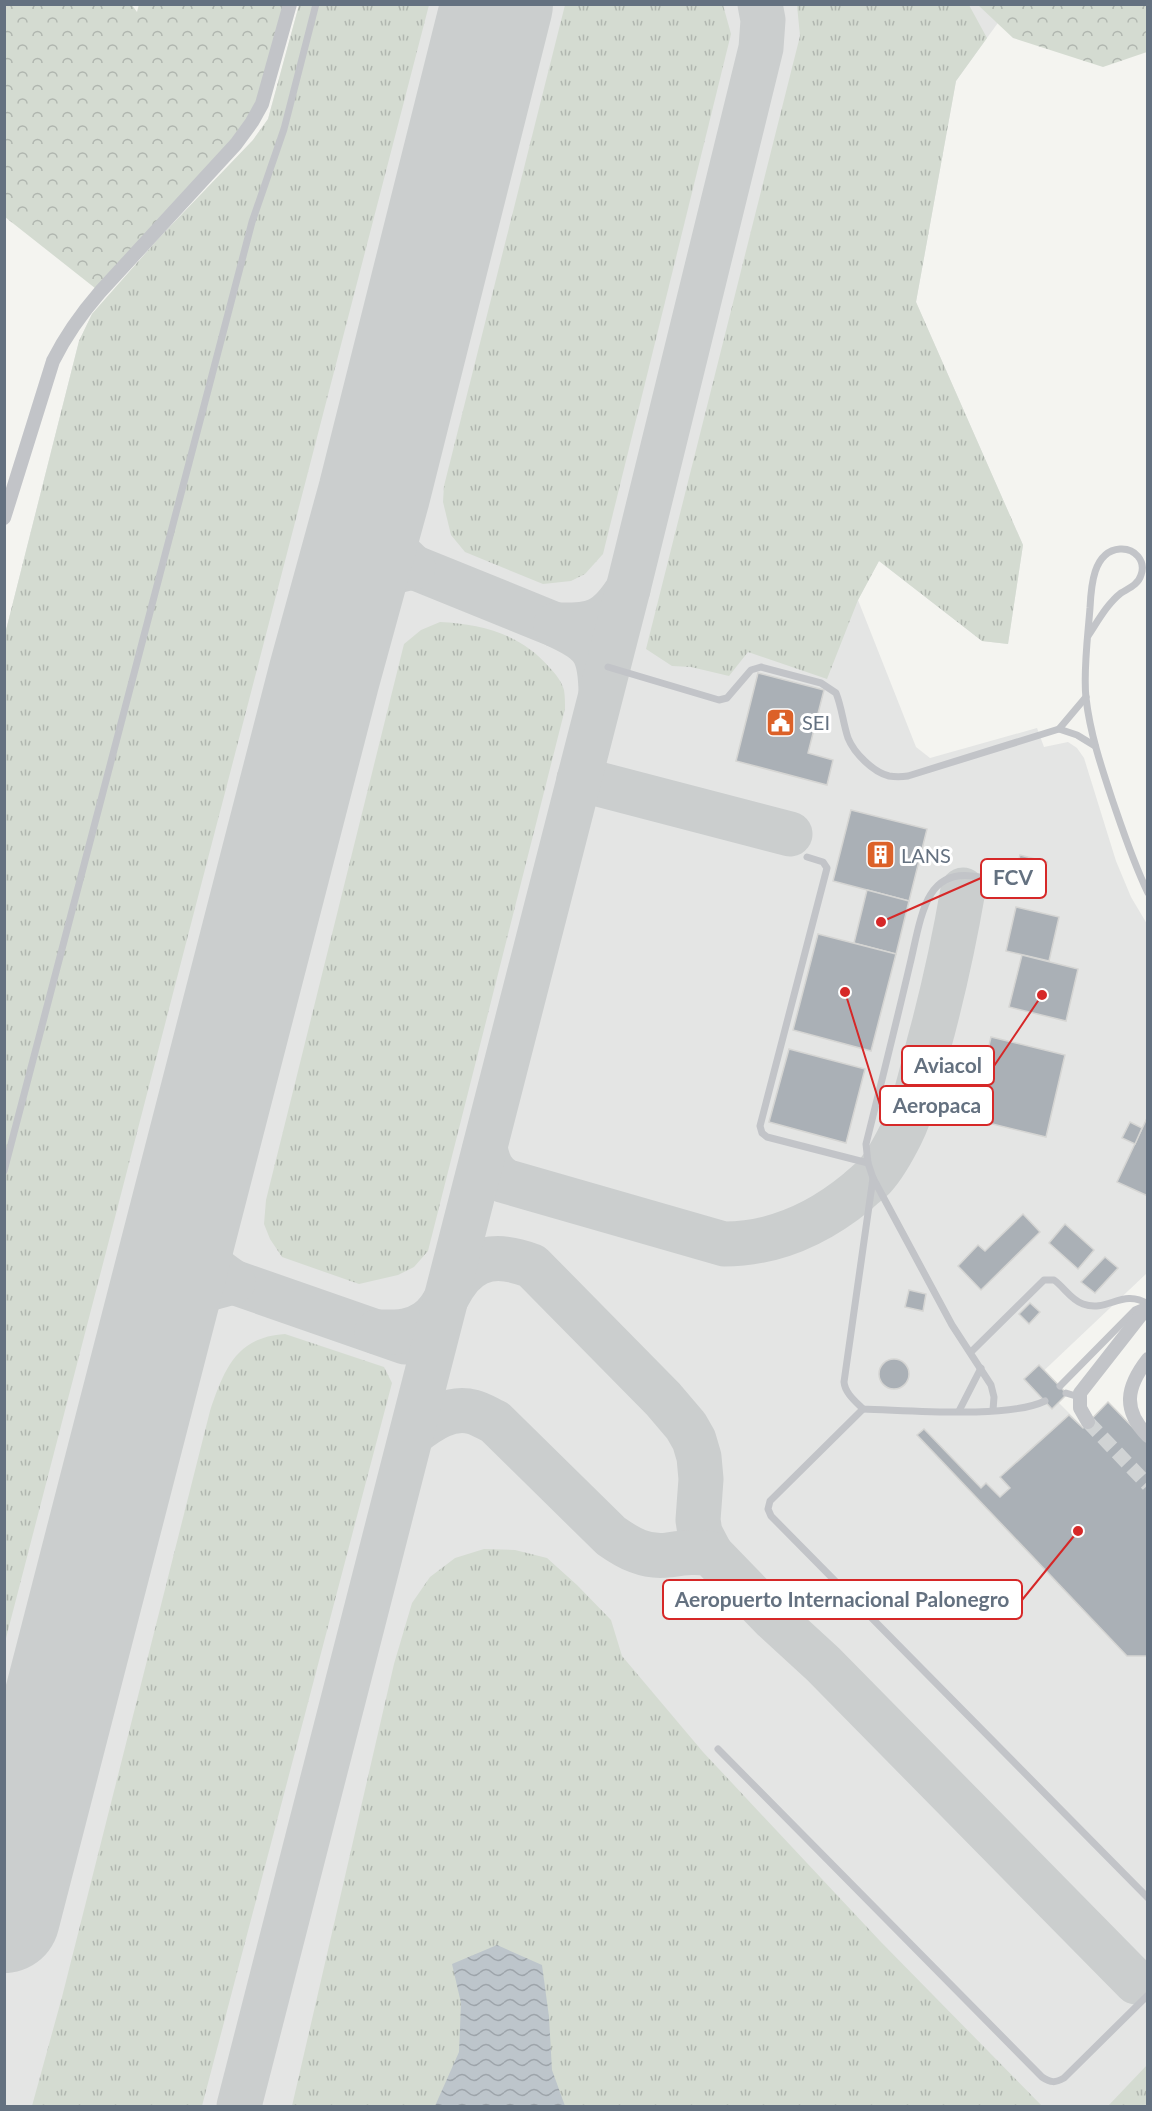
<svg xmlns="http://www.w3.org/2000/svg" width="1152" height="2111" viewBox="0 0 1152 2111" font-family="Lato,sans-serif">
<style>
.built{fill:#e4e5e4}
.grass{fill:url(#grass-tufts)}
.forest{fill:url(#forest-crowns)}
.water{fill:url(#water-waves)}
.lines{fill:none;stroke-linecap:round;stroke-linejoin:round}
.taxiway{stroke:#cbcece;stroke-width:45}
.runway{stroke:#cbcece;stroke-width:112}
.building{fill:#aab0b6;stroke:#d5d5d3;stroke-width:1.5}
.street-tunnel{stroke:#d0d3d4;stroke-width:14;stroke-dasharray:14 7;stroke-linecap:butt}
.lane{stroke:#c2c4c8;stroke-width:7}
.street{stroke:#c2c4c8;stroke-width:14}
.labels{text-anchor:middle;dominant-baseline:central;stroke-width:6;stroke-linejoin:round;paint-order:stroke}
.poi-label{font-size:20px;fill:#647180;stroke:#fff;text-anchor:start}
.leader{fill:none;stroke:#d62828;stroke-width:2}
.callout-dot{fill:#d62828;stroke:#fff;stroke-width:2}
.callout{fill:#fff;stroke:#d62828;stroke-width:2}
.callout-label{font-size:21px;text-anchor:middle;font-weight:bold;fill:#647180}
</style>
<defs>
<pattern id="grass-tufts" width="24" height="20" patternUnits="userSpaceOnUse" patternTransform="scale(1.5)"><rect width="24" height="20" fill="#d4dbd1"/><path d="M3 7l-1-3M5 7V3M7 7l1-3M15 17l-1-3M17 17v-4M19 17l1-3" fill="none" stroke="#b0b6af"/></pattern>
<pattern id="forest-crowns" width="20" height="18" patternUnits="userSpaceOnUse" patternTransform="scale(1.5)"><rect width="20" height="18" fill="#d4dbd1"/><path d="M2 6a3 3 0 1 1 6 0M12 15a3 3 0 1 1 6 0" fill="none" stroke="#b0b6af"/></pattern>
<pattern id="water-waves" width="16" height="10" patternUnits="userSpaceOnUse" patternTransform="scale(1.5)"><rect width="16" height="10" fill="#bdc5cb"/><path d="M0 5q4-4 8 0t8 0" fill="none" stroke="#9da4aa"/></pattern>
</defs>
<rect width="100%" height="100%" fill="#f4f4f0"/>
<polygon class="built" points="299,5 1147,5 1005,13 956,81 916,302 1023,545 1008,644 982,641 879,561 858,600 916,747 930,758 1037,728 1044,747 1068,742 1077,748 1084,758 1116,861 1131,897 1147,924 1147,1273 1035,1379 1083,1427 1108,1402 1147,1443 1147,2106 5,2106 5,634 79,341 92,314 159,238 253,140 268,119"/>
<g class="grass">
<polygon points="299,5 429,5 5,1642 5,634 79,341 92,314 159,238 253,140 268,119"/>
<polygon points="565,5 723,5 731,34 603,554 585,574 571,581 543,584 465,552 451,535 443,502 444,486"/>
<polygon points="797,5 969,5 987,38 956,81 916,302 1023,545 1008,644 982,641 879,561 858,600 827,679 748,652 729,676 691,667 672,666 646,649 800,36"/>
<path d="M440 622C481 624 521 634 549 667 555 673 562 682 564 690 565 696 565 703 565 709L428 1251 414 1267 398 1275 359 1284 282 1257 270 1239 264 1224 266 1200 404 644 421 630Z"/>
<path d="M285 1334 384 1367 392 1383 202 2106H32L62 1997 210 1411C224 1370 236 1337 285 1334Z"/>
<polygon points="484,1549 515,1550 547,1558 577,1585 611,1620 622,1656 703,1752 880,1941 1042,2106 292,2106 394,1664 412,1603 430,1577 455,1558"/>
<polygon points="1147,2065 1147,2106 1108,2106"/>
</g>
<g class="forest">
<polygon points="139,4 290,5 262,104 100,292 5,217 4,5 132,5 137,12"/>
<polygon points="978,5 1147,5 1147,52 1103,67 1013,38"/>
</g>
<polygon class="water" points="497,1945 542,1965 549,2017 552,2070 565,2106 435,2106 459,2052 461,2003 452,1964"/>
<g class="lines">
<g class="taxiway">
<polyline points="413,567 556,625"/>
<path d="M342 608C361 580 381 574 413 567 384 541 380 532 374 494"/>
<path d="M601 691C600 650 593 642 556 625 594 626 607 622 628 589"/>
<polyline points="579,779 790,834"/>
<path d="M485 1148C488 1163 492 1173 505 1181L724 1244C775 1244 818 1224 857 1192 862 1187 869 1182 874 1177 885 1165 894 1148 901 1134 917 1101 923 1064 933 1029 945 983 955 937 963 890"/>
<polyline points="233,1282 405,1342"/>
<path d="M377 1332C395 1332 412 1333 427 1322 441 1312 445 1299 454 1285 474 1254 501 1254 532 1266L663 1399 686 1426 694 1440 699 1457 701 1479 698 1520 700 1533 711 1554"/>
<path d="M146 1369 169 1321 181 1307 200 1291 233 1282C227 1278 219 1273 214 1267 199 1247 193 1223 190 1199"/>
<path d="M412 1434C430 1420 450 1406 473 1412 481 1414 488 1419 495 1422L611 1536C628 1548 646 1558 668 1555 683 1553 695 1551 711 1554L774 1619 823 1664 1136 1982"/>
<polyline points="239,2106 628,589 761,48 763,20 760,4"/>
</g>
<polyline class="runway" points="4,1917 324,676 374,494 497,4"/>
</g>
<g class="building">
<polygon points="758,673 824,690 808,753 833,760 827,785 736,761"/>
<polygon points="851,810 927,829 909,901 833,881"/>
<polygon points="1020,855 1047,862 1038,898 1011,890"/>
<polygon points="867,890 909,901 896,954 854,943"/>
<polygon points="1016,907 1059,917 1049,961 1006,951"/>
<polygon points="818,934 896,954 871,1051 793,1030"/>
<polygon points="1022,955 1078,969 1066,1021 1009,1007"/>
<polygon points="991,1037 1065,1055 1046,1137 972,1119"/>
<polygon points="789,1049 865,1069 846,1143 769,1122"/>
<polygon points="1148,1116 1148,1196 1117,1182"/>
<polygon points="1130,1122 1142,1128 1135,1144 1122,1138"/>
<polygon points="1023,1214 1040,1232 981,1290 958,1266 978,1245 985,1251"/>
<polygon points="1065,1224 1094,1250 1078,1269 1049,1243"/>
<polygon points="1105,1257 1118,1268 1095,1293 1081,1282"/>
<polygon points="909,1290 926,1294 923,1311 905,1307"/>
<polygon points="1030,1303 1040,1312 1029,1324 1019,1314"/>
<circle cx="894" cy="1374" r="15"/>
<polygon points="1039,1365 1067,1394 1052,1409 1024,1379"/>
<polygon points="1108,1402 1148,1443 1148,1656 1127,1656 917,1435 924,1429 981,1488 986,1483 1000,1497 1010,1488 1000,1477 1069,1415 1083,1428"/>
</g>
<g class="lines">
<polyline class="street-tunnel" points="1088,1422 1148,1485"/>
<g class="lane">
<path d="M1088 636C1098 621 1107 604 1121 593 1129 588 1138 585 1141 575 1146 561 1135 548 1120 549 1093 551 1091 587 1090 608 1088 635 1083 671 1086 698 1090 733 1101 766 1112 799 1123 831 1133 862 1148 893"/>
<path d="M608 667 719 700 727 698 751 670 761 667 821 683 836 693C842 708 843 723 848 738 854 753 873 772 889 776 895 777 901 777 908 776L1059 729 1086 697"/>
<polyline points="1059,729 1077,735 1095,746"/>
<polyline points="807,857 823,862 827,868 760,1126 762,1133 767,1137 868,1163"/>
<path d="M979 877C960 873 942 876 931 894 920 911 915 944 910 964 896 1024 881 1084 866 1144L868 1163 873 1178 952 1325 991 1385 994 1397 993 1410"/>
<polyline points="4,1171 252,222 284,129 316,4"/>
<path d="M873 1178 844 1382C845 1393 855 1401 863 1409 907 1410 1008 1419 1045 1401"/>
<path d="M971 1352 1044 1280H1054C1064 1287 1071 1300 1083 1304 1108 1313 1122 1288 1148 1304"/>
<polyline points="1060,1386 1135,1310 1142,1307"/>
<polyline points="1066,1393 1079,1397"/>
<polyline points="863,1409 770,1501 768,1509 771,1516 1148,1898"/>
<polyline points="959,1411 981,1368"/>
<path d="M718 1749 1042 2077C1051 2083 1055 2083 1064 2078L1148 1995"/>
</g>
<g class="street">
<path d="M4 518 53 361C66 335 81 314 100 292L236 144 252 122 262 104 290 4"/>
<path d="M1148 1359C1126 1387 1122 1410 1148 1436"/>
<polyline points="1088,1422 1080,1408 1080,1393 1148,1306"/>
</g>
</g>
<defs>
<symbol id="civic-square" viewBox="-11 -11 22 22"><rect x="-9" y="-9" width="18" height="18" rx="4" fill="#dc6128" stroke="#fff"/><path d="M-.6-6.5H3V-4.5H.6V-3L4-1V1h2V6H-6V1h2V-1L-.6-3ZM-1.2 2.5V6h2.4V2.5Z" fill="#fff"/></symbol>
<symbol id="building-square" viewBox="-11 -11 22 22"><rect x="-9" y="-9" width="18" height="18" rx="4" fill="#dc6128" stroke="#fff"/><path d="M-4-6H4V6H1V3H-1V6H-4ZM-2.5-4.3h1.7v1.8h-1.7ZM.8-4.3h1.7v1.8H.8ZM-2.5-1h1.7V.8h-1.7ZM.8-1h1.7V.8H.8Z" fill="#fff"/></symbol>
</defs>
<g fill-rule="evenodd">
<use href="#civic-square" x="764" y="706" width="33" height="33"/>
<use href="#building-square" x="864" y="838" width="33" height="33"/>
</g>
<g class="labels">
<g class="poi-label">
<text x="802" y="722">SEI</text>
<text x="901" y="855">LANS</text>
</g>
</g>
<path class="leader" d="M881 922L981 878M1042 995L994 1066M845 992L880 1105M1078 1531L1022 1600"/>
<g class="callout-dot">
<circle cx="881" cy="922" r="6"/>
<circle cx="1042" cy="995" r="6"/>
<circle cx="845" cy="992" r="6"/>
<circle cx="1078" cy="1531" r="6"/>
</g>
<g class="callout">
<rect x="981" y="859" width="65" height="39" rx="6"/>
<rect x="902" y="1046" width="92" height="39" rx="6"/>
<rect x="880" y="1086" width="113" height="39" rx="6"/>
<rect x="663" y="1580" width="359" height="39" rx="6"/>
</g>
<g class="callout-label">
<text x="1013" y="885">FCV</text>
<text x="948" y="1073">Aviacol</text>
<text x="937" y="1113">Aeropaca</text>
<text x="842" y="1607">Aeropuerto Internacional Palonegro</text>
</g>
<rect width="1152" height="2111" fill="none" stroke="#647180" stroke-width="12"/>
</svg>
